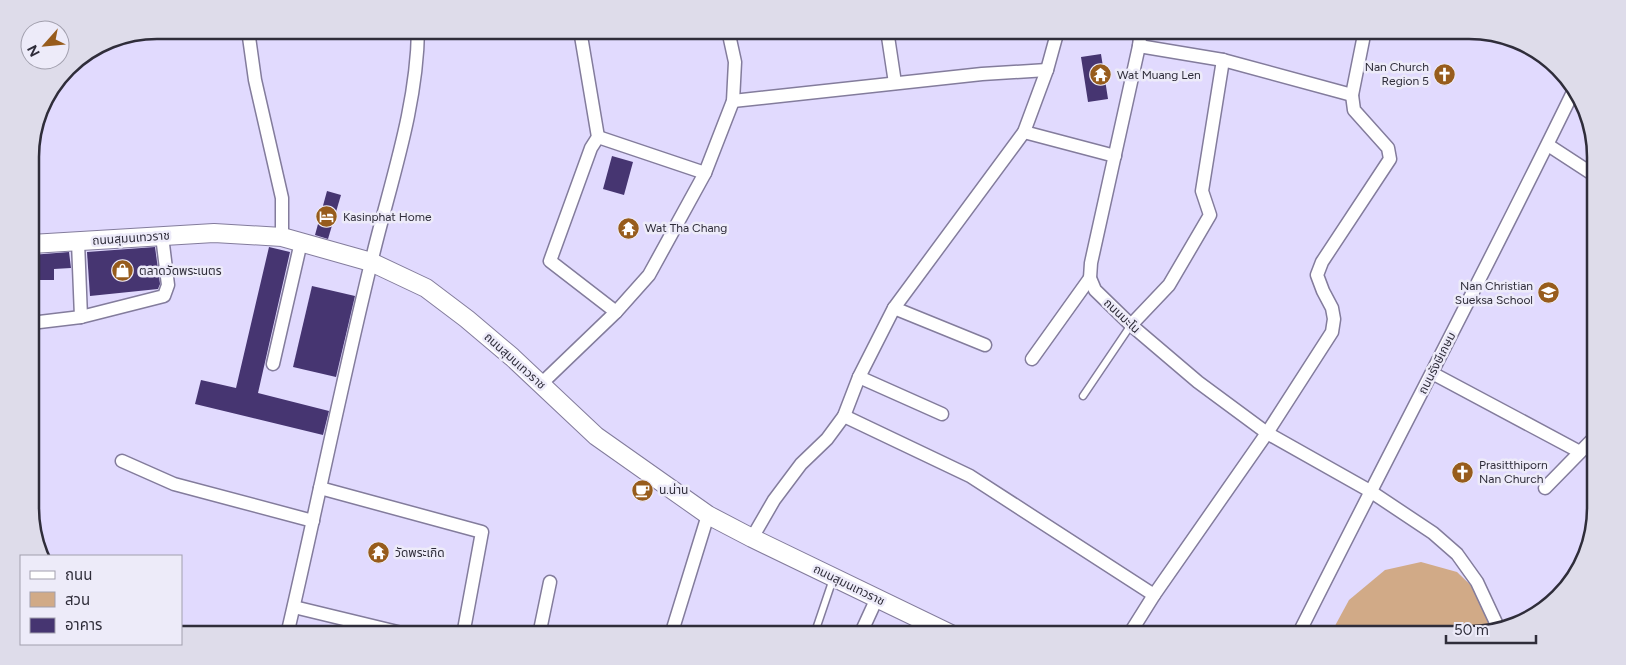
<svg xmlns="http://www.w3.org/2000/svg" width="1626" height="665" viewBox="0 0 1626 665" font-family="Figtree,'Noto Sans Thai',sans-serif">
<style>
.green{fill:#d1aa87}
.building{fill:#463571}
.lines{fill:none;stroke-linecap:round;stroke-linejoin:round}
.lane-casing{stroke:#837c9c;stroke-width:9}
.street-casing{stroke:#837c9c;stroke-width:15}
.secondary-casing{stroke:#837c9c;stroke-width:20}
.lane{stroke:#fff;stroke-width:6}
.street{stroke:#fff;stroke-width:12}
.secondary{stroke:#fff;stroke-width:18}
.labels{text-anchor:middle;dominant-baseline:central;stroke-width:5;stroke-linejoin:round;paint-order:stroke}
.poi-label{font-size:12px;fill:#2f2d3a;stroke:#edebf9;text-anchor:start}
.street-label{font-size:12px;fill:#2f2d3a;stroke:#edebf9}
.rim{fill:none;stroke:#2f2d3a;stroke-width:2.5}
</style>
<rect width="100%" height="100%" fill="#e1dafe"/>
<polygon class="green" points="1421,562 1457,572 1482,596 1497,628 1478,635 1330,635 1349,600 1385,570"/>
<g class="building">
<polygon points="1101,54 1108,99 1088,102 1081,57"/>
<polygon points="612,156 633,162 624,195 603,189"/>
<polygon points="327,191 341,195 328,239 315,235"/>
<polygon points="155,247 160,284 158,289 90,296 87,252"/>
<polygon points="269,247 290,252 258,393 329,411 323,435 195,404 201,380 236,388"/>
<polygon points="69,252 71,268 54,269 54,280 31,280 31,255"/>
<polygon points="312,286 355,296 336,377 293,367"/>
</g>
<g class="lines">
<defs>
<g id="lane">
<polyline points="1083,396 1131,325"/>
<polyline points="814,635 833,579"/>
</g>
<g id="street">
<polyline points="248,30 255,80 282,198 282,237"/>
<polyline points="580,30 598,137 591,148 550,261 616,312"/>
<polyline points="887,30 895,83"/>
<polyline points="1141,30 1139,46 1091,263 1090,278 1095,290 1131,325 1198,382 1267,433 1370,491 1433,533 1457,554 1477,582 1498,627"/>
<polyline points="1139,46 1223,60 1352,95"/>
<polyline points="733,101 982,74 1047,70"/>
<polyline points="1024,132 1115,156"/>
<polyline points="598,137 705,173"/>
<polyline points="1548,145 1594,175"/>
<polyline points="78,242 81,317"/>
<polyline points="894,308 985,345"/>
<polyline points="31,323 81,317 164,296 168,285 162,236"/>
<polyline points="1131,325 1169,285 1210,215 1202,191 1223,60"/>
<polyline points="1032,359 1090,278"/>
<polyline points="273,364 301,242"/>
<polyline points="1432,373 1580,452"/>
<polyline points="859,377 942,414"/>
<polyline points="541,384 616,312 649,275 705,173 733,101 735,62 728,30"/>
<polyline points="844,416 970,476 1154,595"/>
<polyline points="122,461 174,484 313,521"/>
<polyline points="320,488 482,532 463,635"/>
<polyline points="1545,488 1591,441"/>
<polyline points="752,538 774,500 801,464 827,439 844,416 859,377 894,308 1024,132 1047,70 1058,30"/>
<polyline points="294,607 410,635"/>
<path d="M287 635C316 511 341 386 371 263 389 186 417 110 418 30"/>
<polyline points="539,635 550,582"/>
<polyline points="671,635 708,515"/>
<polyline points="860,635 877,598"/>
<polyline points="1131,635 1132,630 1154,595 1267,433 1332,332 1334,319 1332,308 1323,291 1317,275 1322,262 1390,159 1388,148 1354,110 1352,95 1365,30"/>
<path d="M1298 635C1389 453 1485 273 1574 90"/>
</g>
<polyline id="secondary" points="31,244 214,233 282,237 371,262 426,288 467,319 512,357 596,436 708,515 752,538 953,635"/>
</defs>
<use href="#lane" class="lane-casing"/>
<use href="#street" class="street-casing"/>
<use href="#secondary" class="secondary-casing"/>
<use href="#lane" class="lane"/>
<use href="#street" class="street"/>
<use href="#secondary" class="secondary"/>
</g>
<defs>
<symbol id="church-disc" viewBox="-11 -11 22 22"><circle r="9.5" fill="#975c1c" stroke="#edebf9"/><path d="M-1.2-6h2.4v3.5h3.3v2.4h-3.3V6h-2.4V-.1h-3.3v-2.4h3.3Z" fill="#fff"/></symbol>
<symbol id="temple-disc" viewBox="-11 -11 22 22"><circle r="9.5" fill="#975c1c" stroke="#edebf9"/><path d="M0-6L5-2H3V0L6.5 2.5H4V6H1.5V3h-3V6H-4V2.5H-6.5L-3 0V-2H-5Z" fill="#fff"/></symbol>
<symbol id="hotel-disc" viewBox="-11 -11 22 22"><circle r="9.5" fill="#975c1c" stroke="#edebf9"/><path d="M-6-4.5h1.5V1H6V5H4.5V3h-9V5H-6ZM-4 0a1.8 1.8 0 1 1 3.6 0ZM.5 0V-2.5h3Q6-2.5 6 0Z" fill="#fff"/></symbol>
<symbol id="shop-disc" viewBox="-11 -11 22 22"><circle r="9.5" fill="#975c1c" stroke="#edebf9"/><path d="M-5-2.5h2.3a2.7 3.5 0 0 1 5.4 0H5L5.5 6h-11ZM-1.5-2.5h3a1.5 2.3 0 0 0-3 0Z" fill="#fff"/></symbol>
<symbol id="school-disc" viewBox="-11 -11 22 22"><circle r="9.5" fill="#975c1c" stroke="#edebf9"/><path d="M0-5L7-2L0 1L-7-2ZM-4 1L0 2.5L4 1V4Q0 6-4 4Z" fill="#fff"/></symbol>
<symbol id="cafe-disc" viewBox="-11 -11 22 22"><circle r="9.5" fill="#975c1c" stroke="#edebf9"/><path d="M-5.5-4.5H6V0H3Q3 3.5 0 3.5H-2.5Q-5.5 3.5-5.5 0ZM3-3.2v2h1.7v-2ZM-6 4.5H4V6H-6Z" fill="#fff"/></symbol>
</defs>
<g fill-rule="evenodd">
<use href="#church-disc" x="1432" y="62" width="25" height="25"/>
<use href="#temple-disc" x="1088" y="62" width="25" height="25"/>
<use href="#hotel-disc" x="314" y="204" width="25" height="25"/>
<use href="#temple-disc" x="616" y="216" width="25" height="25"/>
<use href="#shop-disc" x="110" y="258" width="25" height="25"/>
<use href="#school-disc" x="1536" y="280" width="25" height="25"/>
<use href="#church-disc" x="1450" y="460" width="25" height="25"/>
<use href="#cafe-disc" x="630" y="478" width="25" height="25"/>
<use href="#temple-disc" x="366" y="540" width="25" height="25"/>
</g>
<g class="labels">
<g class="poi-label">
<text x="1429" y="67" text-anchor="end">Nan Church<tspan x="1429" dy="14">Region 5</tspan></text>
<text x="1117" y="75">Wat Muang Len</text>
<text x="343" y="217">Kasinphat Home</text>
<text x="645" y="228">Wat Tha Chang</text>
<text x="139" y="271">ตลาดวัดพระเนตร</text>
<text x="1533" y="286" text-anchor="end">Nan Christian<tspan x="1533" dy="14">Sueksa School</tspan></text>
<text x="1479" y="465">Prasitthiporn<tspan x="1479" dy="14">Nan Church</tspan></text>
<text x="659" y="490">น.น่าน</text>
<text x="395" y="553">วัดพระเกิด</text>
</g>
<g class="street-label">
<text transform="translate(131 238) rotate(-4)">ถนนสุมนเทวราช</text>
<text transform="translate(1122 316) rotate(43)">ถนนมะโน</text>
<text transform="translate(515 361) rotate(42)">ถนนสุมนเทวราช</text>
<text transform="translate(1437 363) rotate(-63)">ถนนรังษีเกษม</text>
<text transform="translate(849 585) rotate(26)">ถนนสุมนเทวราช</text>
</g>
</g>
<path d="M0 0H1626V665H0ZM157 39H1469A118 118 0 0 1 1587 157V508A118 118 0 0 1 1469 626H157A118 118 0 0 1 39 508V157A118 118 0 0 1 157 39Z" fill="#dedcea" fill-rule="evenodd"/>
<path class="rim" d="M157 39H1469A118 118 0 0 1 1587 157V508A118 118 0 0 1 1469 626H157A118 118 0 0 1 39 508V157A118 118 0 0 1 157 39Z"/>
<rect x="20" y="555" width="162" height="90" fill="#edebf9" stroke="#a19fad"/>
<rect x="30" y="571" width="25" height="8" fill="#ffffff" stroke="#a19fad"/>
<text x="65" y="580" font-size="15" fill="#2f2d3a">ถนน</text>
<rect x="30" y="592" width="25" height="15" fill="#d1aa87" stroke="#a19fad"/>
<text x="65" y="605" font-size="15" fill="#2f2d3a">สวน</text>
<rect x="30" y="618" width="25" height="15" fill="#463571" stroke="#a19fad"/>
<text x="65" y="630" font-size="15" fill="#2f2d3a">อาคาร</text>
<g transform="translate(45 45) rotate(243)"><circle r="24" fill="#edebf9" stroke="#a19fad"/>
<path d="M0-4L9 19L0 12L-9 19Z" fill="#975c1c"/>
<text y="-8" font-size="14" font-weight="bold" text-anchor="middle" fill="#2f2d3a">N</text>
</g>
<path d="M1446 635v8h90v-8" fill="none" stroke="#2f2d3a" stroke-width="2.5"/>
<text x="1454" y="635" font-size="15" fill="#2f2d3a" stroke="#edebf9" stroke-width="4" paint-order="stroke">50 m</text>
</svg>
